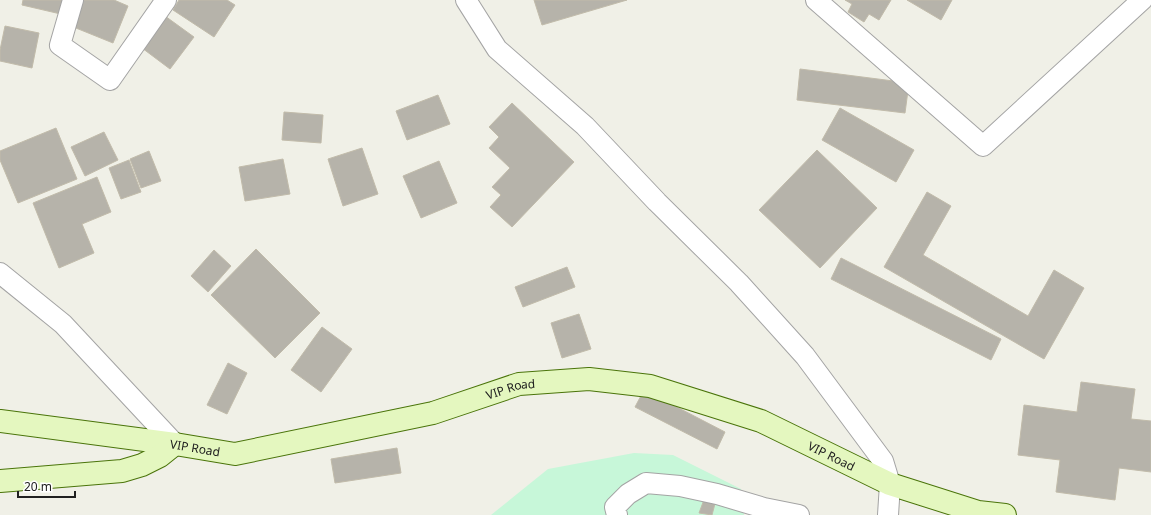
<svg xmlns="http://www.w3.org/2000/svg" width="1151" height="515" viewBox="0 0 1151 515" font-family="'Noto Sans',sans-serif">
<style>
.park{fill:#c7f7d9}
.building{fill:#b6b3aa;stroke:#c1bbaa}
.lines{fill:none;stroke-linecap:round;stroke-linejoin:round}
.street-casing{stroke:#a4a4a4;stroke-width:22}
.secondary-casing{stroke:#4a740a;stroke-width:24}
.street{stroke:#fff;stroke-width:20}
.secondary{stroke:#e4f7bf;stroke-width:22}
.labels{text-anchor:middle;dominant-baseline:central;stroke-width:3;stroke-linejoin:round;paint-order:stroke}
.street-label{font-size:12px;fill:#202020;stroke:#fff}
</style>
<rect width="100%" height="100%" fill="#f0f0e7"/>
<polygon class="park" points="634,453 673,455 741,489 744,515 491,515 548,469"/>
<g class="building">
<polygon points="23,0 68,0 65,15 22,5"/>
<polygon points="82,0 114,0 128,6 113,43 71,26"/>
<polygon points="179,0 227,0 235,5 214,37 173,10"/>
<polygon points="534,0 627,0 542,25"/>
<polygon points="845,0 891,0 879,20 869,14 864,22 848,12 852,4"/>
<polygon points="907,0 952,0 941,20"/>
<polygon points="165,16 194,37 170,69 138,45"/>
<polygon points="5,26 39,33 32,68 0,61 0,50"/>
<polygon points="800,69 909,83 905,113 797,100"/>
<polygon points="438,95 450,124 407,140 396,111"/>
<polygon points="512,103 574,162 512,227 490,207 501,195 492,187 510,168 489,148 499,137 489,127"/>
<polygon points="840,108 914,150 896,182 822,140"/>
<polygon points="284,112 323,115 321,143 282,140"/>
<polygon points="56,128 77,179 18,203 0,160 0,151"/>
<polygon points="104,132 118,160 85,176 71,147"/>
<polygon points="362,148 378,194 343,206 328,159"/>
<polygon points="817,150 877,208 820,268 759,210"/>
<polygon points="149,151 161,181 141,188 130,159"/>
<polygon points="283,159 290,194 245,201 239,167"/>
<polygon points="129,160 141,192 121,199 109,168"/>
<polygon points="439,161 457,203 421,218 403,176"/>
<polygon points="97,177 111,212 82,224 94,253 59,268 33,203"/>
<polygon points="927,192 951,206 923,255 1028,316 1054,270 1084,288 1044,359 884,267"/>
<polygon points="256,249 320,313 275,358 211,295"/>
<polygon points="214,250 231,266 208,292 191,276"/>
<polygon points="841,258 1001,339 991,360 831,279"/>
<polygon points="567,267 575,287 523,307 515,287"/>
<polygon points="579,314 591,349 562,358 551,323"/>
<polygon points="322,327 352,349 321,392 291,370"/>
<polygon points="228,363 247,373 227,414 207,405"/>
<polygon points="1081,382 1135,389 1131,419 1151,421 1151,472 1119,468 1115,500 1056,492 1060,460 1018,455 1024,405 1077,412"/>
<polygon points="644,390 725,432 717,449 635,407"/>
<polygon points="397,448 401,473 335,483 331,459"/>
<polygon points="705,497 716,500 712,515 699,513"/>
</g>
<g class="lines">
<defs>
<g id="street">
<polyline points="73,0 60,45 110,80 166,0"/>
<polyline points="466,0 497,49 585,126 657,202 739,283 805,356 883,461 890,484 888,515"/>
<polyline points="816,0 983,146 1142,0"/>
<polyline points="0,273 63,324 175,444"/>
<polyline points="617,515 615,507 628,494 646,483 680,486 717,494 764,508 799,515"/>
</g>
<g id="secondary">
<path id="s1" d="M0 421 175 444 235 454 433 413 519 384 589 379 650 386 761 421 890 484 978 512 1005 515"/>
<polyline points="0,481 122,471 142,465 160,456 175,444"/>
</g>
</defs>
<use href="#street" class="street-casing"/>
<use href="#secondary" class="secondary-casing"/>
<use href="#street" class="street"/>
<use href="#secondary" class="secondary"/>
</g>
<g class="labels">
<g class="street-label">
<text stroke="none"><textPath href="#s1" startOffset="521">VIP Road</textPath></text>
<text stroke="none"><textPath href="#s1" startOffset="197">VIP Road</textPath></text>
<text stroke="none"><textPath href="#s1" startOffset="857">VIP Road</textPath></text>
</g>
</g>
<path d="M18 491v6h57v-6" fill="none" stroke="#202020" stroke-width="2"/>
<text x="24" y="491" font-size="12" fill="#202020" stroke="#ffffff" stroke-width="3" paint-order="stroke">20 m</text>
</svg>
